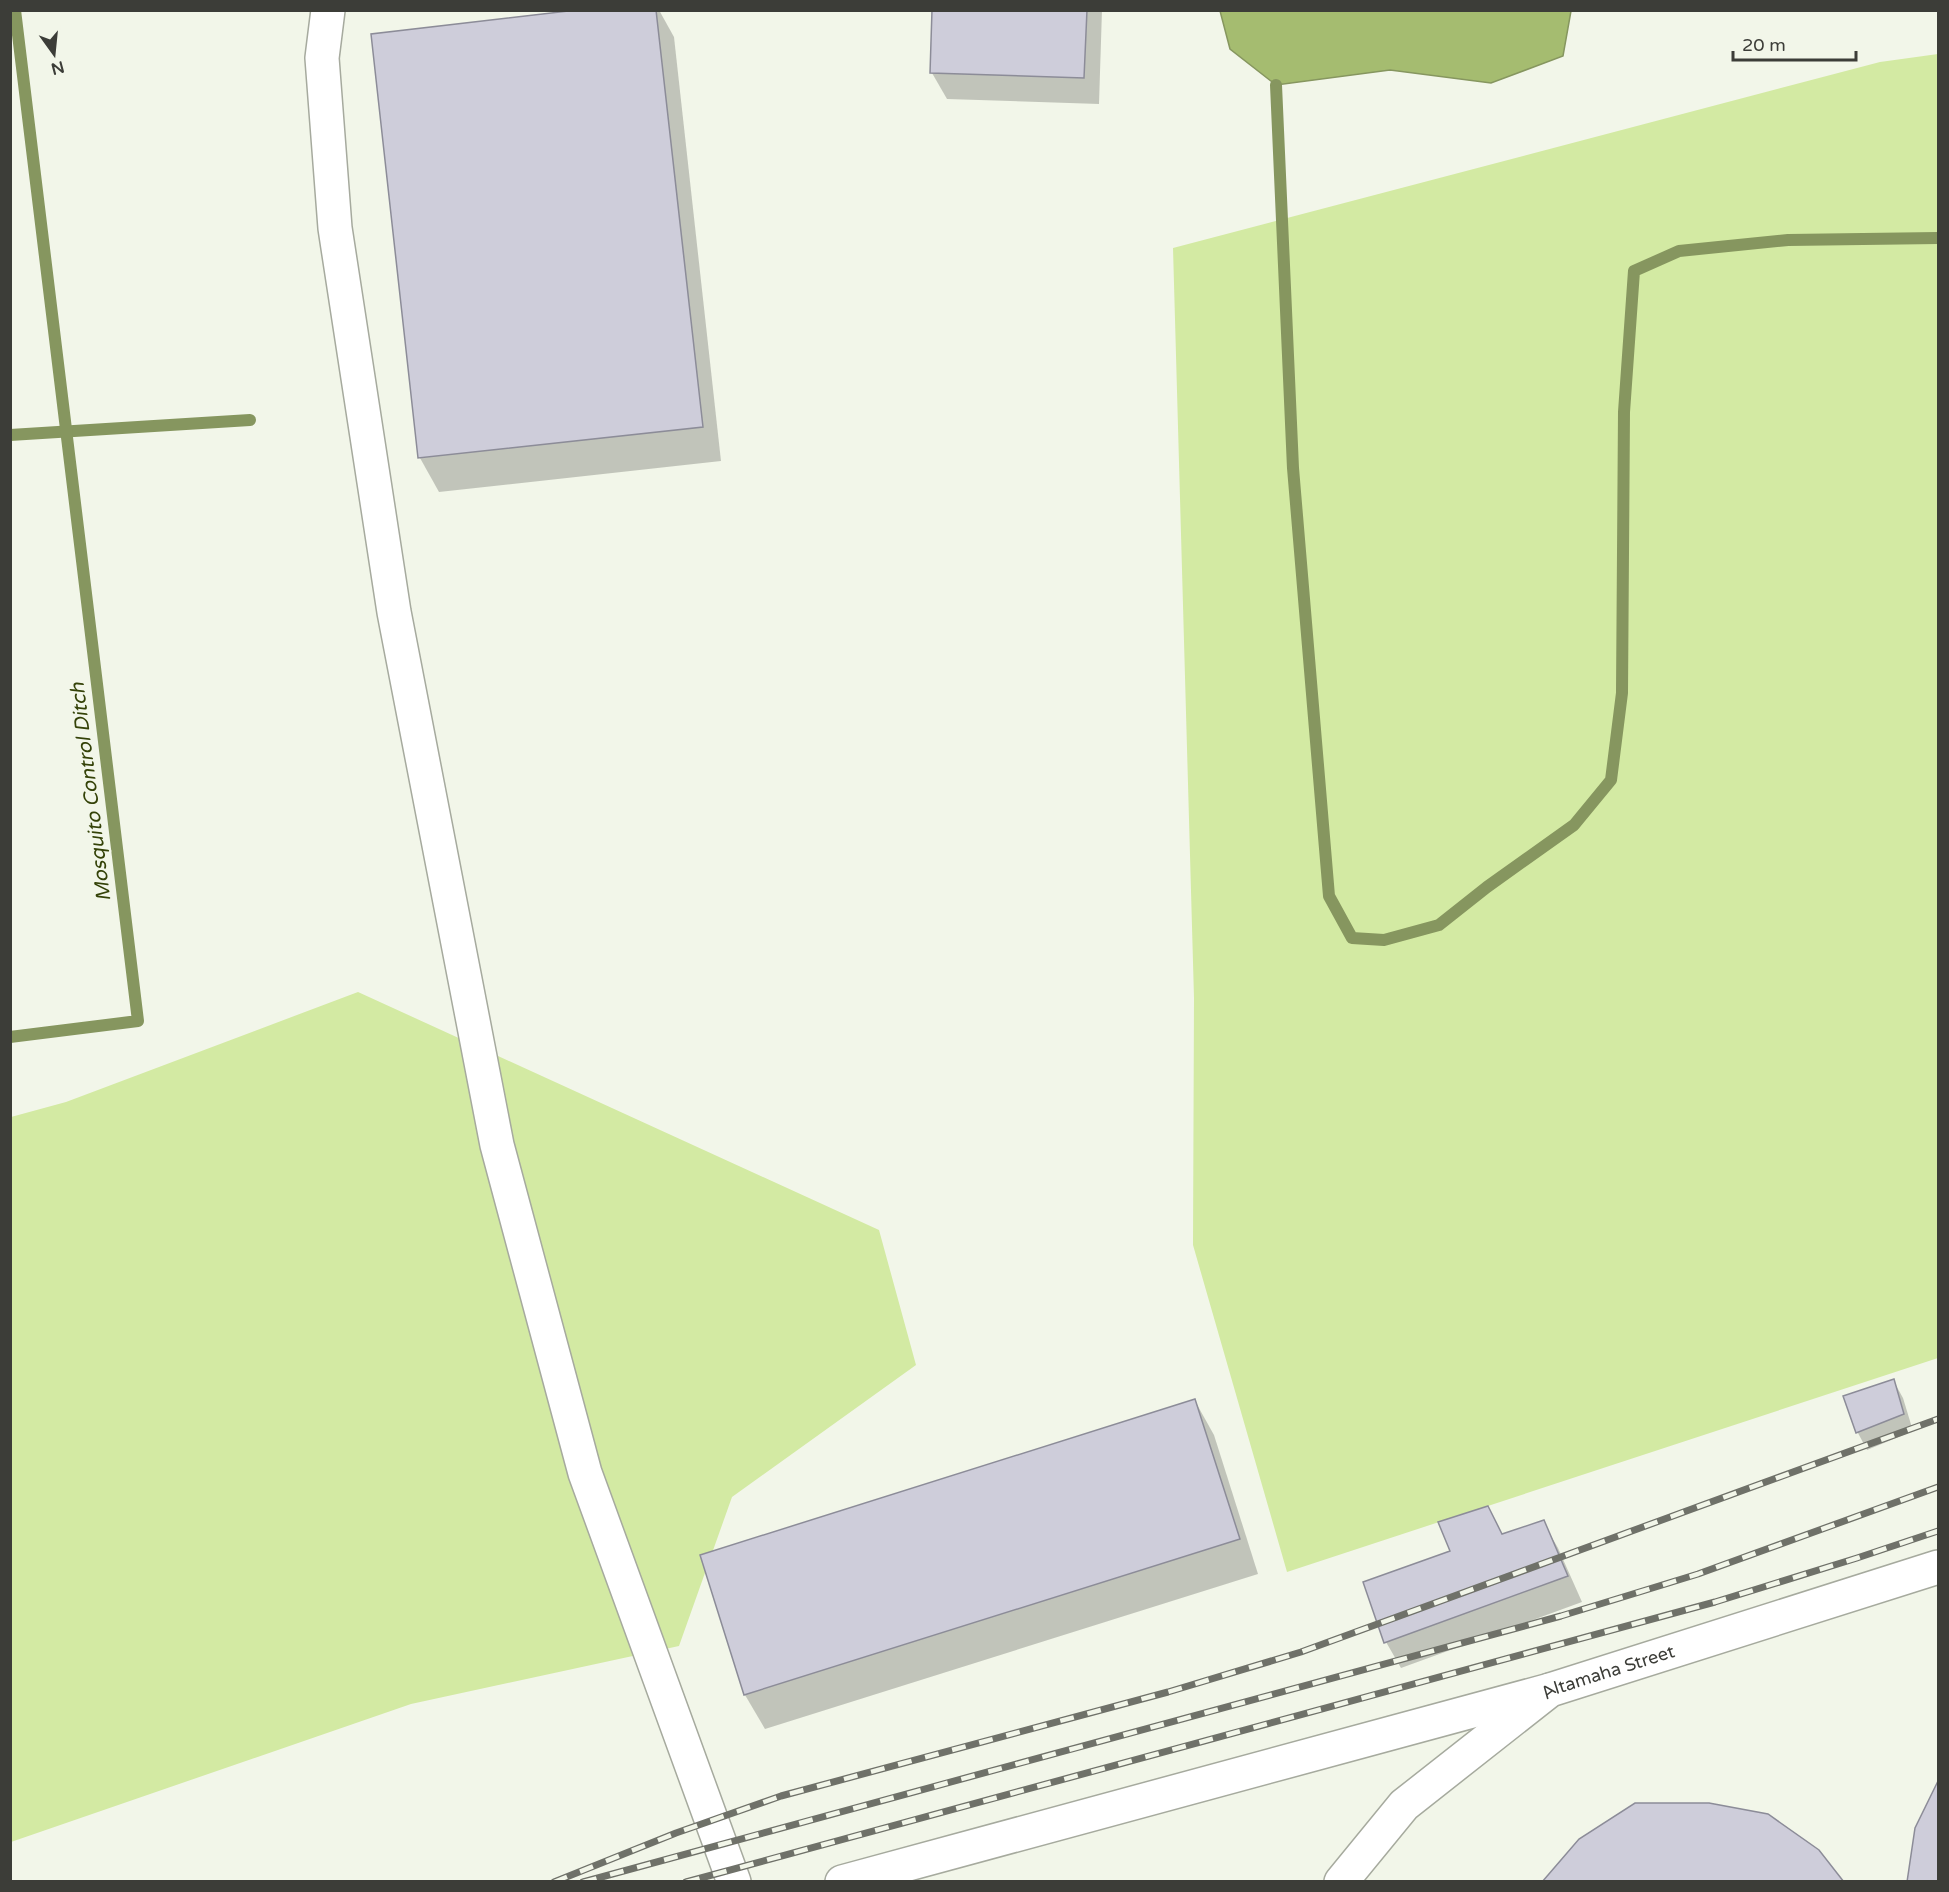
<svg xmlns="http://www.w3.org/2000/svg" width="1949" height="1892" viewBox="0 0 1949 1892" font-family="'Varela Round',sans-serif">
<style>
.green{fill:#d3eaa3}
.water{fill:#a5bc70;stroke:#86965f;stroke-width:1.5}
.shadow{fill:#0003}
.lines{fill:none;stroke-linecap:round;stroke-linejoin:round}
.stream{stroke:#86965f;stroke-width:12}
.building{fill:#cecdda;stroke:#8c8c98;stroke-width:1.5}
.minor-casing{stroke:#a6aa9e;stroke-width:36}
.minor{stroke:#fff;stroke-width:33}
.rail-casing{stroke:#6f7169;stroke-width:7}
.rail{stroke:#f2f6e9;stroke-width:4.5;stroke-dasharray:14;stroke-linecap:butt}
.labels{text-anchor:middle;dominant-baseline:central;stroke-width:4.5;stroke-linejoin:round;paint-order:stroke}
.street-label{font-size:18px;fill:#3c3d38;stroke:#f2f6e9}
.water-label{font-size:20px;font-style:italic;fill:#344208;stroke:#f2f6e9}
</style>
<rect width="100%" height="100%" fill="#f2f6e9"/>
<g class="green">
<polygon points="1938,54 1938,1358 1287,1572 1193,1245 1194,998 1173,248 1880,62"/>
<polygon points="358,992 879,1230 916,1365 732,1497 679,1646 411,1704 11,1842 11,1117 66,1102"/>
</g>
<polygon class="water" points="1220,11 1220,10 1571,11 1563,56 1491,83 1390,70 1276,85 1230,49"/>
<g class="shadow">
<polygon points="590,10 659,10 674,37 721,461 439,492 420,458 372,35"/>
<polygon points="934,10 1102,10 1099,104 947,99 932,73"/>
<polygon points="1893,1380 1903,1398 1913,1431 1867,1450 1858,1433 1845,1397"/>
<polygon points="1195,1401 1214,1435 1258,1574 765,1729 745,1695 701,1556"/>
<polygon points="1487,1508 1503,1536 1543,1522 1558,1548 1582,1602 1401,1668 1386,1642"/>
<polygon points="1938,1784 1938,1882 1908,1882 1916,1829"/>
</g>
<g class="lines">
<g class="stream">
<polyline points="1276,85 1293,468 1329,896 1352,938 1384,940 1439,925 1487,887 1574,825 1611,780 1622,693 1624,412 1634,271 1679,251 1788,240 1938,238"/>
<polyline points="10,435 250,420"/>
<polyline points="10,1037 138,1021 15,10"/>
</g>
</g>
<g class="building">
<polygon points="577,10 656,10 703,427 418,458 371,34"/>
<polygon points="932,10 1087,10 1084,78 930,73"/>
<polygon points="1894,1379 1904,1414 1856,1433 1843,1396"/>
<polygon points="1195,1399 1240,1539 744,1695 700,1555"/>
<polygon points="1488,1506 1502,1534 1544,1520 1568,1576 1384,1643 1363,1582 1450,1551 1438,1522"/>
<polygon points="1938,1781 1938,1882 1907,1882 1915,1828"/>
<polygon points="1635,1803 1709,1803 1768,1814 1819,1850 1844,1882 1542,1882 1579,1839"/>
</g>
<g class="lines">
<defs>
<g id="minor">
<polyline points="328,10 322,58 335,228 394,612 497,1145 585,1473 734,1882"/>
<polyline points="842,1882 1550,1690"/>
<path id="s1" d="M1341 1882 1404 1805 1550 1690 1938 1567"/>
</g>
</defs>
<use href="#minor" class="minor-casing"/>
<use href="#minor" class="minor"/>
<defs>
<g id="rail">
<polyline points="554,1882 676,1833 781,1796 1168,1692 1301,1652 1938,1419"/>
<polyline points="583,1882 1561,1616 1698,1574 1938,1487"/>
<polyline points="686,1882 1715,1602 1857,1558 1938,1531"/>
</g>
</defs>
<use href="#rail" class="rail-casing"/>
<use href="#rail" class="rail"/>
</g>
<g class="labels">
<g class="street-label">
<text stroke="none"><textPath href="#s1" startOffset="346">Altamaha Street</textPath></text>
</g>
<g class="water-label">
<text transform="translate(91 792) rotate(-97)">Mosquito Control Ditch</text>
</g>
</g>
<rect width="1949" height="1892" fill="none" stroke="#3c3d38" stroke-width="24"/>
<g transform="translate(54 54) rotate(165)" stroke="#f2f6e9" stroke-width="4.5" paint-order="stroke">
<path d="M0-4.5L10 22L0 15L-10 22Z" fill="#3c3d38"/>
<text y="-9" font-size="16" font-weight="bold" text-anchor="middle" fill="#3c3d38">N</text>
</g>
<path d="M1733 51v9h123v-9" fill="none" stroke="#3c3d38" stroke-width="3"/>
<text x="1742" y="51" font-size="18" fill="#3c3d38" stroke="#f2f6e9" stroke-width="4.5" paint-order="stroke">20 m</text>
</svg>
